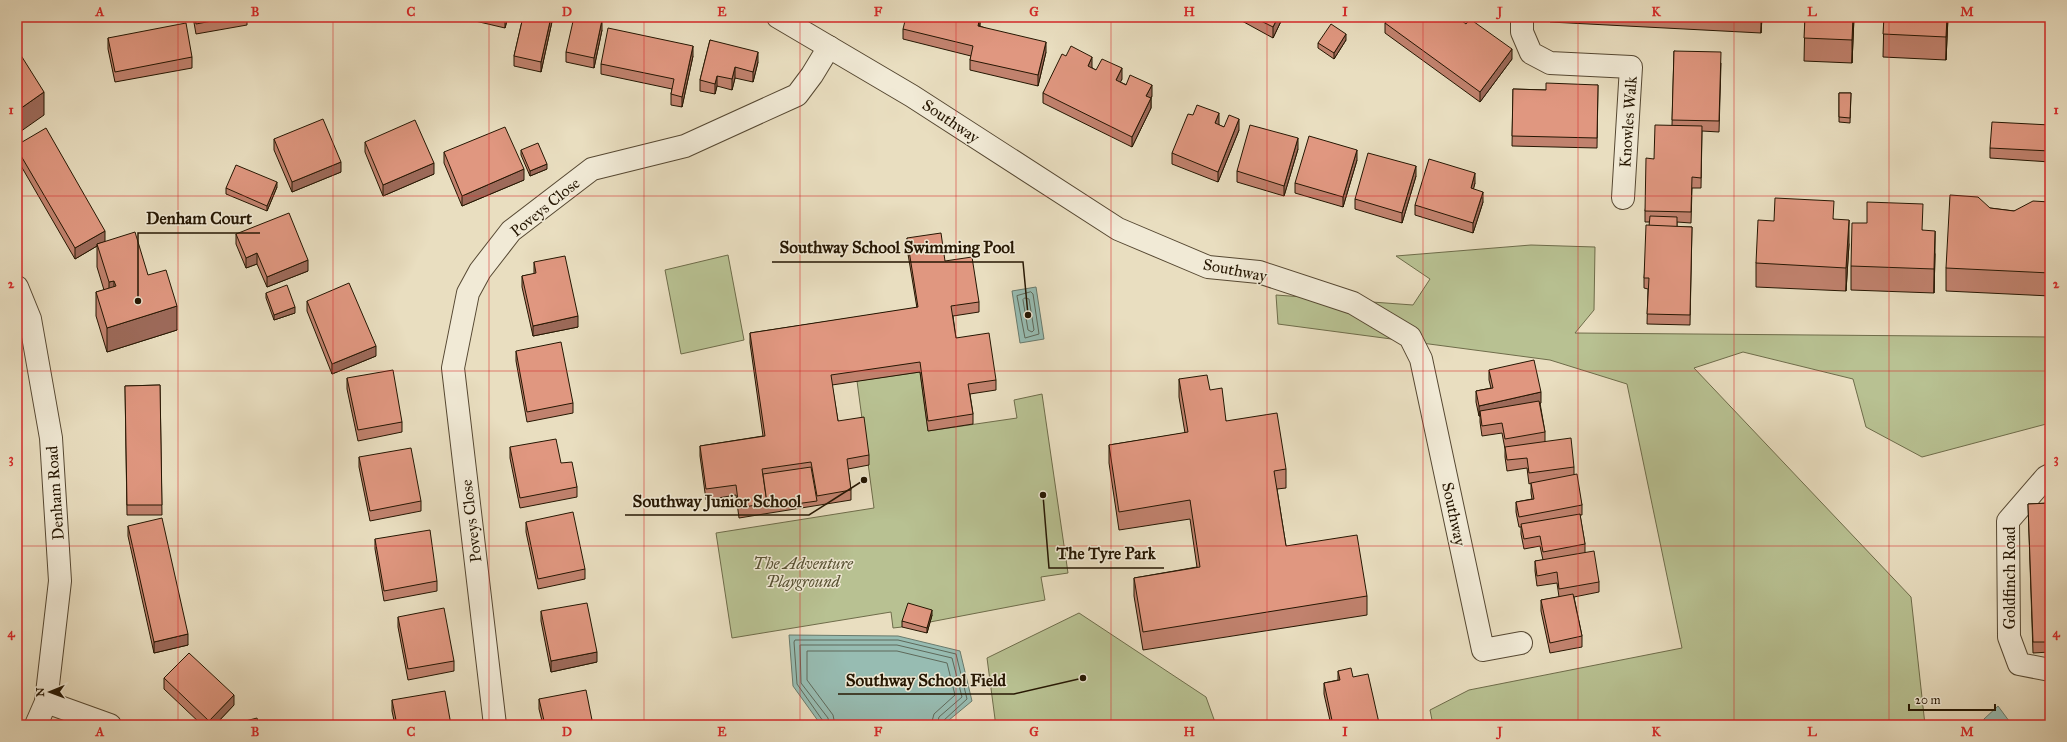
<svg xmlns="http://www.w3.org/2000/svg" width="2067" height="742" viewBox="0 0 2067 742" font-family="'IM FELL Great Primer',serif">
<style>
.green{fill:#b8c192;stroke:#6e6c4a}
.water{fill:#97bcb2;stroke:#697a6c}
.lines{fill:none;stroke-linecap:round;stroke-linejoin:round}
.shore{stroke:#5e695a;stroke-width:1}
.minor-casing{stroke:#564832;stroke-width:24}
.minor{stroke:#f1ead6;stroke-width:22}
.wall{fill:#c1826e;stroke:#251602}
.shaded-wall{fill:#9d6a5a;stroke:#251602}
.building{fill:#e09780;stroke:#251602}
.grid{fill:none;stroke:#d62828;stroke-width:1;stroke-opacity:0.55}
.labels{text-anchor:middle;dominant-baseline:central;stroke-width:3;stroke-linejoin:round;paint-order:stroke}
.street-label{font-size:16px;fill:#251602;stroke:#f1ead6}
.park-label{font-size:16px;font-style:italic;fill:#585234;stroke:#f1ead6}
.leader{fill:none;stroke:#251602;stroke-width:1.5}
.callout-dot{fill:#251602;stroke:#f1ead6;stroke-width:1.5}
.callout-label{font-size:17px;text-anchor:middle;font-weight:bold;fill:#251602;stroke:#f1ead6;stroke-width:3;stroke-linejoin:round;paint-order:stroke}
.neatline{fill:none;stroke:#d62828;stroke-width:1.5}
.grid-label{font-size:13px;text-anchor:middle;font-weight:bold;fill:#d62828}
</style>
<rect width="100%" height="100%" fill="#e9dec0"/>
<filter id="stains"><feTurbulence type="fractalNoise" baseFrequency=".005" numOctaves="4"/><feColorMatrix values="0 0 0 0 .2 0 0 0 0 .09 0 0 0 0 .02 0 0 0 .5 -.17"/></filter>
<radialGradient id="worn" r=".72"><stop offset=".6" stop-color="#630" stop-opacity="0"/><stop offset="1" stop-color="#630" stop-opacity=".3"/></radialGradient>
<g class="green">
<polygon points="1531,245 1595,247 1594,310 1575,333 2050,337 2050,423 1922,457 1866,427 1853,379 1743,352 1694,368 1911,597 1925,725 1433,725 1430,710 1469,690 1682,648 1627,384 1550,360 1278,324 1276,295 1413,305 1430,279 1396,256"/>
<polygon points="728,255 744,340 681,354 665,270"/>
<polygon points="920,372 928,431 1017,418 1014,400 1042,394 1068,573 1041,577 1045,600 930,622 932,615 908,608 902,627 893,628 891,612 732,638 716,533 874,508 857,381"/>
<polygon points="1079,613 1206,697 1216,725 995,725 995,719 987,658"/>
</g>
<g class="water">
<polygon points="1036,287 1044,339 1020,343 1012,291"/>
<polygon points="789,635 898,636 960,651 972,701 943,725 821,725 793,686"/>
<polygon points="1998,706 2012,725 1984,725 1984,719"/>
</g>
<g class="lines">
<g class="shore">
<polygon points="1031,292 1033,294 1039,334 1025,338 1017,296"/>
<polygon points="1025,298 1029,299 1034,330 1032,332 1028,330 1023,300"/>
<polyline points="824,725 823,721 797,684 794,642 795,640 898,640 956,654 967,699 943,721 942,725"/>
<polyline points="829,725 828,718 801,683 800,645 897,645 952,658 962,697 939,717 937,725"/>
<polyline points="835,725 833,715 807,680 807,651 897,651 947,663 955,695 934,714 931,725"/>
</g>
<defs>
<g id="minor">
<polyline points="778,17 912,96 1118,229 1208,267 1259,272 1353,303 1410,337 1421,359 1483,650 1521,643"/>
<polyline points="1522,17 1522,32 1531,53 1550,63 1631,67 1623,198"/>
<polyline points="17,287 30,319 51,438 60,581 46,702 36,725"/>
<polyline points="2050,475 2046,477 2008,521 2009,637 2019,664 2050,670"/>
<polyline points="46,702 110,725"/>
<polyline points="495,725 453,368 468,293 480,271 511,231 592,169 685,146 797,95 812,75 829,47"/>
</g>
</defs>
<use href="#minor" class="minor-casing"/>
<use href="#minor" class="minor"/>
</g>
<g class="wall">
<polygon points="193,17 247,17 247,25 196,34"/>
<polygon points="458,17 508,17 505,28"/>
<polygon points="523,17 553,17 541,72 514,66 514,56"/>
<polygon points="980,17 980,26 1046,52 1038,86 970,70 970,60 971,56 903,39 903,29"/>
<polygon points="1242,17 1283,17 1273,38 1242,21"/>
<polygon points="1550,17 1762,17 1761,33 1550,22"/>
<polygon points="1805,17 1854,17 1852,63 1804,61"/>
<polygon points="1884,17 1948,17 1946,60 1883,57"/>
<polygon points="1385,23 1512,59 1480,102 1385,33"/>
<polygon points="602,30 594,68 566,62 566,52"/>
<polygon points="108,38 192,57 192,68 115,82 108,49"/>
<polygon points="710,40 758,62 753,82 735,78 732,90 717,86 715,94 700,91 700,80"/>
<polygon points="1346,40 1334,59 1318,48 1318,43"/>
<polygon points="1674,51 1721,63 1719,132 1702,131 1701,188 1692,188 1691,223 1677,222 1677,227 1692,227 1690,325 1647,324 1648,289 1644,288 1644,278 1650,222 1645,222 1645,211 1654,159 1672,125"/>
<polygon points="693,56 682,107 671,105 671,94 672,89 601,74 601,64"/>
<polygon points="1066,56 1092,67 1092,68 1096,70 1122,79 1120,82 1152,96 1151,98 1151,108 1132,147 1043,103 1043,93"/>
<polygon points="1598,85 1597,148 1512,146 1513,89 1546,90"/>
<polygon points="1839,93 1851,93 1850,123 1839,122"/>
<polygon points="1219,124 1219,125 1224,127 1239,130 1218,182 1172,164 1172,153"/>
<polygon points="2050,125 2050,162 1990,158 1990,148"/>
<polygon points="274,139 341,172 292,192 274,150"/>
<polygon points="365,142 434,174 383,196 365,152"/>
<polygon points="17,145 105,242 148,275 177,330 107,352 96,316 96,292 104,290 97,267 97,246 75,259 17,159"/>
<polygon points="1298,149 1284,196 1237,182 1237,171"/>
<polygon points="521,150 547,169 530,176 521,155"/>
<polygon points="444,152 524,180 462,206 444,163"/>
<polygon points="1357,160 1343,207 1295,193 1295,183"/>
<polygon points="1416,176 1402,223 1355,209 1355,199"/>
<polygon points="1475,183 1473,189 1483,202 1473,233 1415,215 1415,205"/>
<polygon points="277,187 267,211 226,194 226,188"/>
<polygon points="2050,202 2050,296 1946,291 1946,268 1990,208 2014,211"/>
<polygon points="1834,219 1849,244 1846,291 1756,287 1756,263 1774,221"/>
<polygon points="1923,230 1935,254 1934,293 1851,290 1851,266"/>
<polygon points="236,234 308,271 267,287 257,264 246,268 236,244"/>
<polygon points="907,238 945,261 979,302 979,312 953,316 956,338 996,380 996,390 970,394 973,414 973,424 928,431 920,372 832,385 838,421 869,455 869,465 848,469 851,490 851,500 739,518 736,495 706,500 700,456 700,446 763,436 750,343 750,333 917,308 907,248"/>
<polygon points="534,262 578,327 533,336 522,287 522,276 534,274"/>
<polygon points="266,293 295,313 274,320 266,298"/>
<polygon points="307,301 376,356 332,374 307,311"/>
<polygon points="516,351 573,403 573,413 527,422 516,361"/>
<polygon points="1489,370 1541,403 1540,403 1545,432 1545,442 1574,467 1574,475 1582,505 1582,515 1580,515 1585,544 1585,552 1599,582 1599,592 1574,597 1582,636 1582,647 1550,653 1541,611 1541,600 1559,597 1557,583 1537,586 1535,571 1535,561 1543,560 1540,546 1524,549 1521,534 1521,527 1519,527 1516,512 1516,502 1532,499 1531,493 1531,483 1529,484 1527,468 1507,471 1505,457 1505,449 1502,433 1482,436 1480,422 1480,416 1479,416 1476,402 1476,391 1491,388 1489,380"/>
<polygon points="347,378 402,422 402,432 358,441 347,389"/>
<polygon points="1179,379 1210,390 1226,421 1286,469 1286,488 1277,489 1286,546 1367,596 1367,615 1143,650 1134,596 1134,578 1197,567 1190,519 1119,530 1109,463 1109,445 1185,433 1179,397"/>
<polygon points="160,385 162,515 127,515 125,386"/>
<polygon points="510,447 561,463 577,487 577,497 520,508 510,458"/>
<polygon points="359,457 421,501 421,511 370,521 359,467"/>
<polygon points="2050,503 2050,652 2033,653 2028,504"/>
<polygon points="526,522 585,569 585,579 538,589 526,532"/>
<polygon points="128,526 188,645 154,653 128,536"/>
<polygon points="375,539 437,581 437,591 384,601 375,549"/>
<polygon points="541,611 597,662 551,672 541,621"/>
<polygon points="932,615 927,633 902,627 902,621"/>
<polygon points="398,617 454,661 454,671 408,680 398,627"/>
<polygon points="1338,671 1353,677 1379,725 1331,725 1324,694 1324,683 1338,680"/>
<polygon points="164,678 234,705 215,725 202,725 164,689"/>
<polygon points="539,699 593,725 543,725 539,709"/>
<polygon points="392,700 451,725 395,725 392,711"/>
</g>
<g class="shaded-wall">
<polygon points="505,17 508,17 505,28"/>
<polygon points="551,17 553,17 541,72 541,62"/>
<polygon points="980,17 980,23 978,36 978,26"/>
<polygon points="1278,17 1283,17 1273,38 1273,27"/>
<polygon points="1761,17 1762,17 1761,33"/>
<polygon points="1853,17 1854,17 1852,63 1852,40"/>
<polygon points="1947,17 1948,17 1946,60 1946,37"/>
<polygon points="602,20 602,30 594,68 594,58"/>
<polygon points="1346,34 1346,40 1334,59 1334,53"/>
<polygon points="1046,42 1046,52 1038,86 1038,75"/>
<polygon points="693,46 693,56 682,107 682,97"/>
<polygon points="1512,49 1512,59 1480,102 1480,92"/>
<polygon points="758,52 758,62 753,82 753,72"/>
<polygon points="1092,57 1092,67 1088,76 1088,66"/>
<polygon points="735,67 735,78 732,90 732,79"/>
<polygon points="1122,68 1122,79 1116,91 1116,80"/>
<polygon points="717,76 717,86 715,94 715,84"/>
<polygon points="1152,85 1152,96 1146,106 1146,96"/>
<polygon points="44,92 44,115 17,134 17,111"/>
<polygon points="1151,98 1151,108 1132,147 1132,137"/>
<polygon points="1219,113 1219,124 1215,133 1215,123"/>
<polygon points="1239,119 1239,130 1218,182 1218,172"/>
<polygon points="1298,138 1298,149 1284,196 1284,186"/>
<polygon points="1357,150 1357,160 1343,207 1343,197"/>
<polygon points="341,162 341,172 292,192 292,182"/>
<polygon points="434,163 434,174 383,196 383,185"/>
<polygon points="547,164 547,169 530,176 530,171"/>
<polygon points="1416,166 1416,176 1402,223 1402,213"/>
<polygon points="524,169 524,180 462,206 462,196"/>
<polygon points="1475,173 1475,183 1471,199 1471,188"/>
<polygon points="277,182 277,187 267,211 267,206"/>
<polygon points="1483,192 1483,202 1473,233 1473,223"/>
<polygon points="1849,220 1849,244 1846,291 1846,268"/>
<polygon points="105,231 105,242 97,244 97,246 75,259 75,248"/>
<polygon points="1935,231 1935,254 1934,293 1934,269"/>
<polygon points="257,253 257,264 246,268 246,258"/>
<polygon points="308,260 308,271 267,287 267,277"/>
<polygon points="114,281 114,304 109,305 109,282"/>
<polygon points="177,306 177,330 107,352 107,328"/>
<polygon points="295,307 295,313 274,320 274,315"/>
<polygon points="578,316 578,327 533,336 533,326"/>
<polygon points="376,346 376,356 332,374 332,364"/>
<polygon points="1541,392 1541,403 1481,416 1480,411 1480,416 1479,416 1479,406"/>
<polygon points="932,610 932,615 927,633 927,628"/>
<polygon points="188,634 188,645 154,653 154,642"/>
<polygon points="597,652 597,662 551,672 551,661"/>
<polygon points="234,695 234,705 215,725 209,725 209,721"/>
</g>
<g class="building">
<polygon points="195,17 233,17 196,24"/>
<polygon points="523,17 551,17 541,62 514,56"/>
<polygon points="574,17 589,17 602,20 594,58 566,52"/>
<polygon points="906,17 980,17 978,26 1046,42 1038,75 970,60 973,46 903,29"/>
<polygon points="1253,17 1278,17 1273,27"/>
<polygon points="1390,17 1457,17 1466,24 1470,19 1512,49 1480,92 1385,23"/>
<polygon points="1805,17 1853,17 1852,40 1804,38"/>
<polygon points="1884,17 1947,17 1946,37 1883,34"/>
<polygon points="186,23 192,57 115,72 108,38"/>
<polygon points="1331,24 1346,34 1334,53 1318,43"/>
<polygon points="608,28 693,46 682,97 671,94 674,79 601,64"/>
<polygon points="710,40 758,52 753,72 735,67 732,79 717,76 715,84 700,80"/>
<polygon points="1071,46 1092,57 1088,66 1096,70 1102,59 1122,68 1116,80 1126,85 1130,75 1152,85 1146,96 1151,98 1132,137 1043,93 1062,54 1066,56"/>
<polygon points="17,49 44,92 17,111"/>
<polygon points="1674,51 1721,52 1719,121 1672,120"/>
<polygon points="1546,83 1598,85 1597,138 1512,136 1513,89 1546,90"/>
<polygon points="1839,93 1851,93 1850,118 1839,117"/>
<polygon points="1197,105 1219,113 1215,123 1224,127 1229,115 1239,119 1218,172 1172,153 1188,114 1193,115"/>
<polygon points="323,119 341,162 292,182 274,139"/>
<polygon points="415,120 434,163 383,185 365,142"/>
<polygon points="1992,122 2050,125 2050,151 1990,148"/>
<polygon points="1250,125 1298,138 1284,186 1237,171"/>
<polygon points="1655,125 1702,126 1701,178 1692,177 1691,212 1645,211 1646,158 1654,159"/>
<polygon points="505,127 524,169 462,196 444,152"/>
<polygon points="46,128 105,231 75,248 17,149 17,145"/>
<polygon points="1309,136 1357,150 1343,197 1295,183"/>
<polygon points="538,143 547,164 530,171 521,150"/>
<polygon points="1368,153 1416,166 1402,213 1355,199"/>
<polygon points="1429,159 1475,173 1471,188 1483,192 1473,223 1415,205"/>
<polygon points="236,165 277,182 267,206 226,188"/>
<polygon points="1950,195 1978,197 1990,208 2014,211 2033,201 2050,202 2050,273 1946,268"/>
<polygon points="1775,198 1834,201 1833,219 1849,220 1846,268 1756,263 1758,220 1774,221"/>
<polygon points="1867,202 1923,204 1922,230 1935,231 1934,269 1851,266 1852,223 1867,223"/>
<polygon points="289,213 308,260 267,277 257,253 246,258 236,234"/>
<polygon points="1650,216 1677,217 1677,227 1649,226"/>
<polygon points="1646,225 1692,227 1690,315 1647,314 1649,278 1644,278"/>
<polygon points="135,232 148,275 166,270 177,306 107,328 96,292 116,286 114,281 109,282 97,244"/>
<polygon points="941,233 945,261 972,257 979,302 951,306 956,338 989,333 996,380 968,384 973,414 928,421 920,362 831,375 838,421 864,417 869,455 847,459 851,490 817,496 811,462 762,469 767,503 739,508 736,485 706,489 700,446 765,436 750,333 918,307 907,238"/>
<polygon points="565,256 578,316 533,326 522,276 536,273 534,262"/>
<polygon points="349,283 376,346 332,364 307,301"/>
<polygon points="287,285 295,307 274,315 266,293"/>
<polygon points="561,342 573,403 527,412 516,351"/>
<polygon points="1534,360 1541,392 1479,406 1476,391 1493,388 1489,370"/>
<polygon points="393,370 402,422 358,430 347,378"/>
<polygon points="1207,375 1210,390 1222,388 1226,421 1277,413 1286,469 1274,471 1286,546 1357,535 1367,596 1143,632 1134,578 1200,567 1190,500 1119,512 1109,445 1188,432 1179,379"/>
<polygon points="160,385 162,505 127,505 125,386"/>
<polygon points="1539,401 1545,432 1505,439 1502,423 1482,426 1480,411"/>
<polygon points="1571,438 1574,467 1529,473 1527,458 1507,460 1505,447"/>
<polygon points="556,439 561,463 572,462 577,487 520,498 510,447"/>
<polygon points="411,448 421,501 370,511 359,457"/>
<polygon points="811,467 817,501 767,508 767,503 763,474"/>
<polygon points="1577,474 1582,505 1519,517 1516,502 1534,499 1531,483"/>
<polygon points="2050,503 2050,642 2033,642 2028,504"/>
<polygon points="573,512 585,569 538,579 526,522"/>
<polygon points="1580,514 1585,544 1543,552 1540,536 1524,539 1521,524"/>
<polygon points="162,518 188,634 154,642 128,526"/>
<polygon points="430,530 437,581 384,591 375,539"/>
<polygon points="1594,551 1599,582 1559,589 1557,572 1537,576 1535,561"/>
<polygon points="1573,594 1582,636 1550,643 1541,600"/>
<polygon points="587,603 597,652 551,661 541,611"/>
<polygon points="908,603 932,610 927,628 902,621"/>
<polygon points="444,608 454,661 408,669 398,617"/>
<polygon points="189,653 234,695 209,721 164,678"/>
<polygon points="1351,668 1353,677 1368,674 1379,723 1371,725 1333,725 1324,683 1340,680 1338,671"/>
<polygon points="586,690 593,725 545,725 539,699"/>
<polygon points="445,691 451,725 397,725 392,700"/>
<polygon points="257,718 259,725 230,725"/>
</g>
<path class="grid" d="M178 17V725M333 17V725M489 17V725M644 17V725M800 17V725M956 17V725M1111 17V725M1267 17V725M1423 17V725M1578 17V725M1734 17V725M1889 17V725M17 196H2050M17 371H2050M17 546H2050"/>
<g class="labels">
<g class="street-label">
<text transform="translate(951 121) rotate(34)">Southway</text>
<text transform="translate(1628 122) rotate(-86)">Knowles Walk</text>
<text transform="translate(545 207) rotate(-39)">Poveys Close</text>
<text transform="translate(1235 270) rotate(11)">Southway</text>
<text transform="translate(55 493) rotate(-94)">Denham Road</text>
<text transform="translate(1454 514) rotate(78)">Southway</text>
<text transform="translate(471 521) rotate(-97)">Poveys Close</text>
<text transform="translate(2009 578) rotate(-90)">Goldfinch Road</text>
</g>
<g class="park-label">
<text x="803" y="563">The Adventure<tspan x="803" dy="18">Playground</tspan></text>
</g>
</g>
<path class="leader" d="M138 301L138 233H260M1028 315L1023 262H772M864 480L809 515H625M1043 495L1049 568H1164M1083 678L1014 694H838"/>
<g class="callout-dot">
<circle cx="138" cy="301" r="4"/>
<circle cx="1028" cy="315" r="4"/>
<circle cx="864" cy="480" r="4"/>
<circle cx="1043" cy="495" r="4"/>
<circle cx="1083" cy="678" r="4"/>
</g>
<g class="callout-label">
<text x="199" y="224">Denham Court</text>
<text x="897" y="253">Southway School Swimming Pool</text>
<text x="717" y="507">Southway Junior School</text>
<text x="1106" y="559">The Tyre Park</text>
<text x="926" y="686">Southway School Field</text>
</g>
<rect width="2067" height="742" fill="none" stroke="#e9dec0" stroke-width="44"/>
<g transform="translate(50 692) rotate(269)" stroke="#f1ead6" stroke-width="3" paint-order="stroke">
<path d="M0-3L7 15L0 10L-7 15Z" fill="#251602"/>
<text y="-6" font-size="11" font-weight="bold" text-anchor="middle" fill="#251602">N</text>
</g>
<path d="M1909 704v6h86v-6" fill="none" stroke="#251602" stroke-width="2"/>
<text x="1915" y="704" font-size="12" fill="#251602" stroke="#f1ead6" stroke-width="3" paint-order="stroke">20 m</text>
<rect x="22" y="22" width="2023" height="698" class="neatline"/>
<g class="grid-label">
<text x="100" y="16">A</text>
<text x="255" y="16">B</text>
<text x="411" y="16">C</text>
<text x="567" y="16">D</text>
<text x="722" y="16">E</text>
<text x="878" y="16">F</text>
<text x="1034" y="16">G</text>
<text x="1189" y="16">H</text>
<text x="1345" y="16">I</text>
<text x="1500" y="16">J</text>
<text x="1656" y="16">K</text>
<text x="1812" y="16">L</text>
<text x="1967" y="16">M</text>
<text x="11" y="114">1</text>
<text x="2056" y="114">1</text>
<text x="11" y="288">2</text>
<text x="2056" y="288">2</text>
<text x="11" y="463">3</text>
<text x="2056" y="463">3</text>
<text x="11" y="637">4</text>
<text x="2056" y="637">4</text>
<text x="100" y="736">A</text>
<text x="255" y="736">B</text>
<text x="411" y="736">C</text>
<text x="567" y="736">D</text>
<text x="722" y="736">E</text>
<text x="878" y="736">F</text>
<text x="1034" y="736">G</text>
<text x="1189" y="736">H</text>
<text x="1345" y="736">I</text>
<text x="1500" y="736">J</text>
<text x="1656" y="736">K</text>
<text x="1812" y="736">L</text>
<text x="1967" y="736">M</text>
</g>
<rect width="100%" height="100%" filter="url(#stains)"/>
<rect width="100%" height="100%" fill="url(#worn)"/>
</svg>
